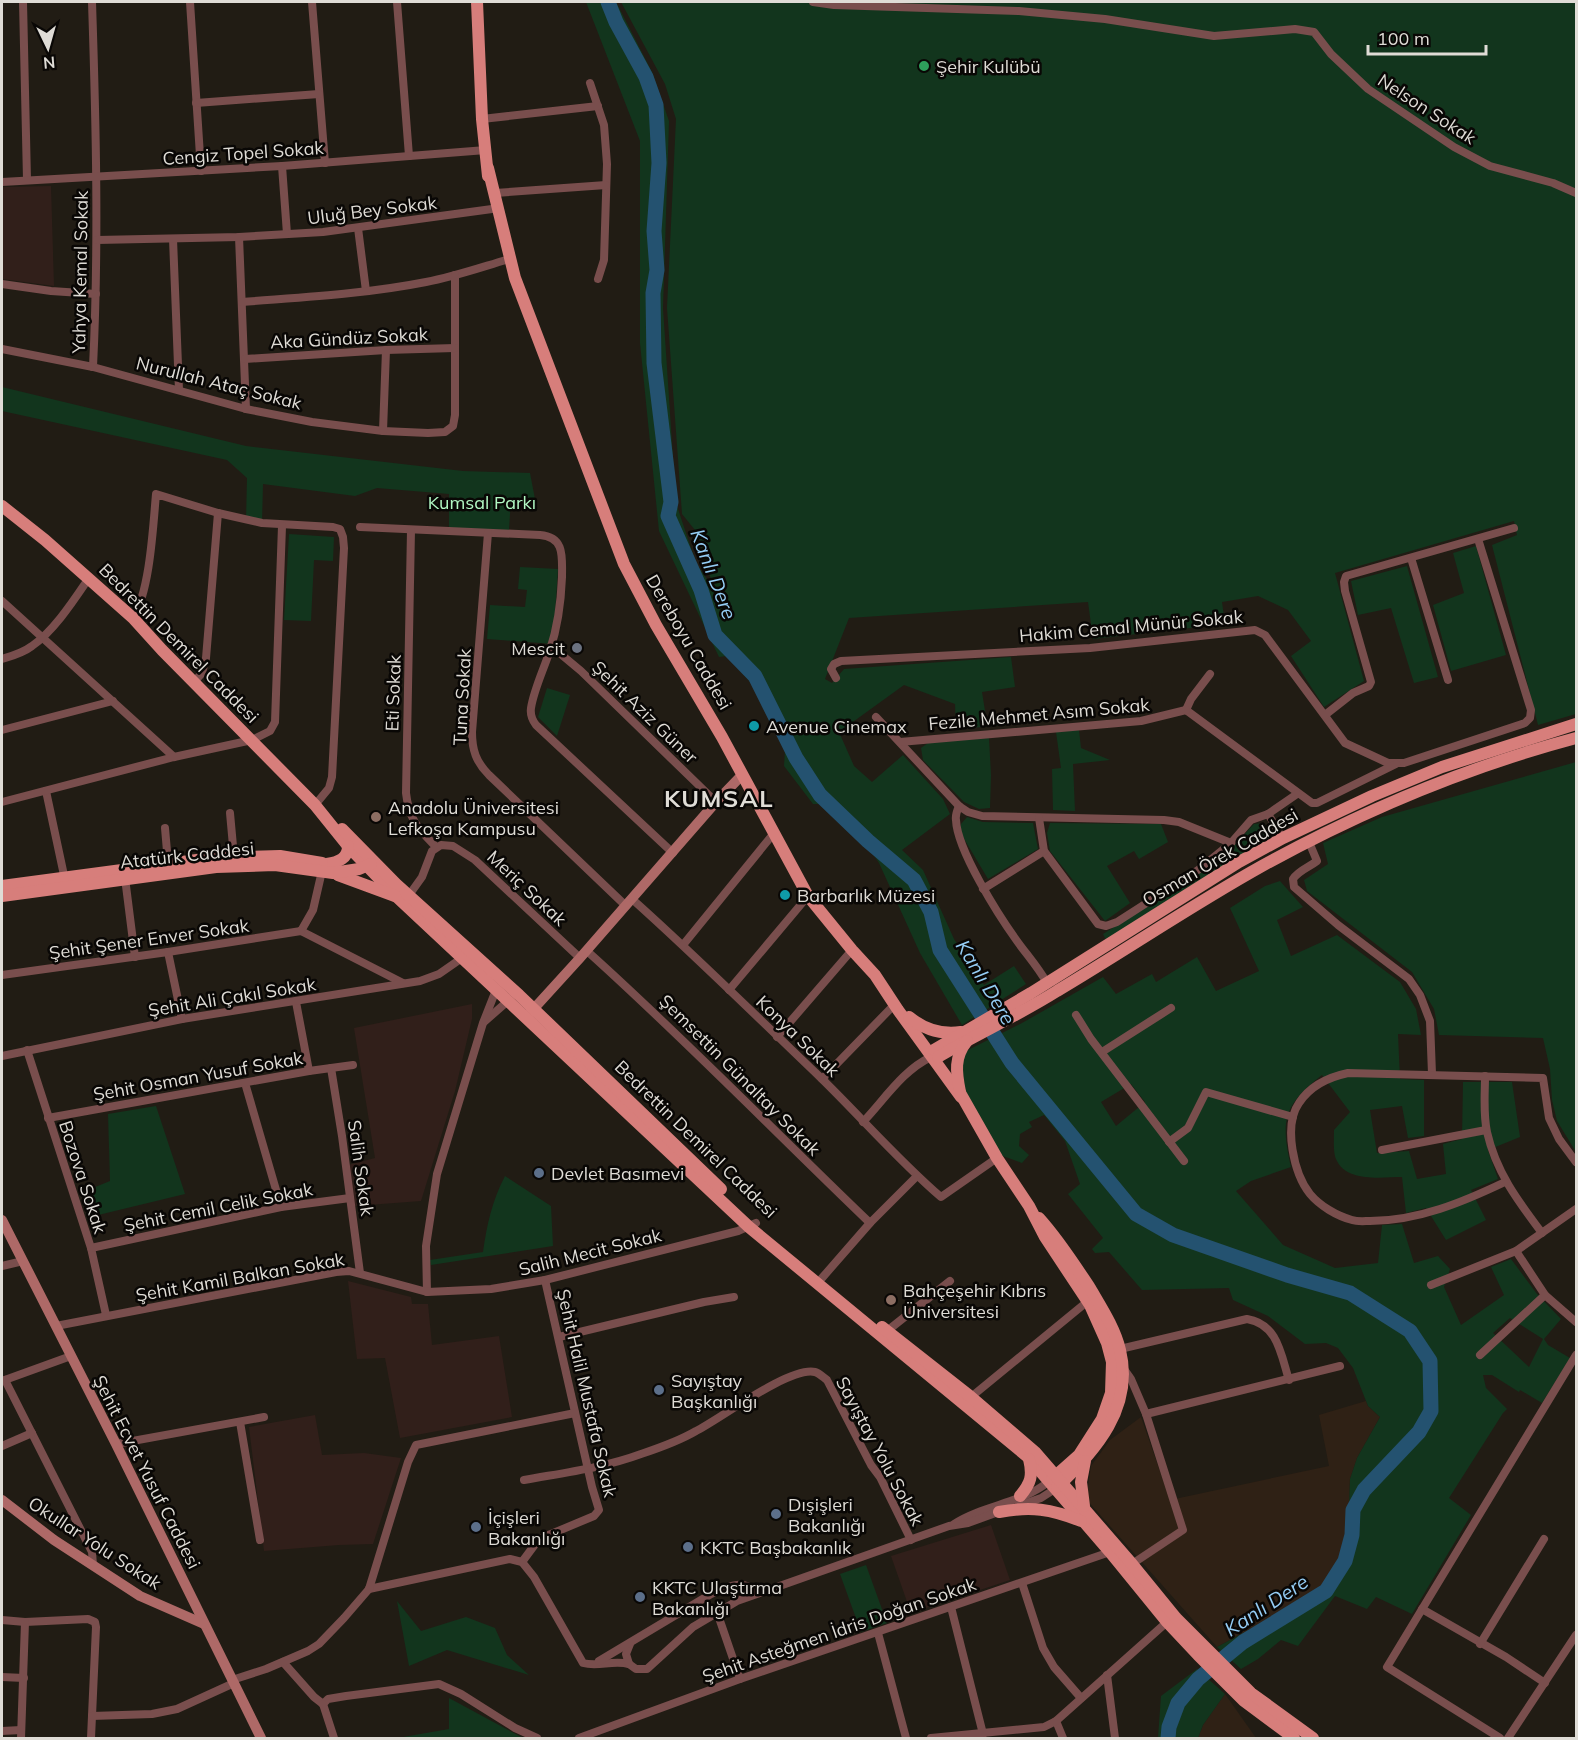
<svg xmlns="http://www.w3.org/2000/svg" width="1578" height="1740" viewBox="0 0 1578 1740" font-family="Mulish,sans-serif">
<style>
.industrial{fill:#2f2115}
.education{fill:#311f1a}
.green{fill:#12351d;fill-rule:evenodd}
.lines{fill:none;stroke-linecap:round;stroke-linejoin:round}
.river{stroke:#245270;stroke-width:15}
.street{stroke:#794e4d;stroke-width:8}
.secondary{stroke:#ae6967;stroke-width:10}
.primary{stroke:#d77e7b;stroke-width:12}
.leisure-dot{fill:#2e9e5b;stroke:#090705;stroke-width:2}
.worship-dot{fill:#6b7280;stroke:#090705;stroke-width:2}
.culture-dot{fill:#0f9aa8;stroke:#090705;stroke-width:2}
.education-dot{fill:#8d6e63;stroke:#090705;stroke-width:2}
.service-dot{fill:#5c6f8a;stroke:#090705;stroke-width:2}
.labels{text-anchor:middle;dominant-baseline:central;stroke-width:5;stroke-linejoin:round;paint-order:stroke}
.poi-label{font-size:18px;fill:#dfdcd6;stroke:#090705;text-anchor:start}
.street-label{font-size:18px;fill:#dfdcd6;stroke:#090705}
.park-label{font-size:18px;fill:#b2f8c3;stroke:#090705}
.water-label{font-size:20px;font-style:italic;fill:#95cdf5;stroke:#090705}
.district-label{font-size:24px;font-weight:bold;letter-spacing:1.5px;fill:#dfdcd6;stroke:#090705}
</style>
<rect width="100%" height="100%" fill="#211c14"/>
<g class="industrial">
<polygon points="1366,1401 1368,1406 1380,1417 1357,1458 1350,1479 1348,1535 1342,1559 1322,1587 1295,1605 1217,1647 1086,1499 1091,1466 1110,1440 1141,1417 1170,1500 1329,1466 1319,1415"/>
<polygon points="1225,1694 1256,1738 1198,1738 1203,1725"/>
</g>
<g class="education">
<polygon points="51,186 54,286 2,279 2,187"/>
<polygon points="472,1004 472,1019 455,1091 421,1201 355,1206 348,1165 375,1158 354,1028"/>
<polygon points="348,1281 411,1297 412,1304 428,1304 432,1345 499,1336 512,1417 400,1438 385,1358 357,1359"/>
<polygon points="315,1415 322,1455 364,1453 401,1458 373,1544 339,1545 264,1551 249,1427"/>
<polygon points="991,1525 1010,1580 911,1613 891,1556"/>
</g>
<g class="green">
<polygon points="586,2 616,2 652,72 669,121 663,308 676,503 696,563 730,614 704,565 699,535 682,514 667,308 676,119 665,84 621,2 1576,2 1576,714 1538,725 1492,545 1517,535 1514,521 1335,573 1364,681 1324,707 1291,656 1311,641 1288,610 1258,596 1222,602 1225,624 1093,639 1088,602 849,618 825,679 832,683 844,669 1011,657 1015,687 982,692 986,717 1008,725 956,729 955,704 904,685 839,732 854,766 872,782 903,755 943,799 950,814 902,850 923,870 954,939 984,985 1014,966 1026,984 962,1025 920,953 879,863 840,804 813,804 784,766 785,750 752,684 727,656 719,657 659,531 640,343 640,141"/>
<polygon points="2,387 246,446 463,471 530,473 535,499 511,498 509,530 449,529 449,494 377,488 355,496 263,484 262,523 246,520 247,478 227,460 2,411"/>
<polygon points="289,534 334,537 333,561 314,560 311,621 284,620"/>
<polygon points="1476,546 1506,655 1451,671 1433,605 1464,593 1453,553"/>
<polygon points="1407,566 1438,677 1414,683 1391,608 1358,615 1351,581"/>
<polygon points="520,567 558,569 553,644 487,639 490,605 525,607 527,590 518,589"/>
<polygon points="547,688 570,695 557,736 538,717"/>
<polygon points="1079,730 1081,748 1110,760 1073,764 1075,811 1053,810 1052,769 1061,768 1056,732"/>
<polygon points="989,738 991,775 990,808 979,809 964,802 923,760 921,748 928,743"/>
<polygon points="1576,762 1576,1152 1557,1121 1552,1100 1550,1069 1543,1038 1439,1035 1434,1009 1412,972 1307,891 1304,880 1328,864 1323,843 1382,817"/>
<polygon points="967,817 983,822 1033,823 1038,849 988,879 960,832 961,824"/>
<polygon points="1050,823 1161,824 1168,842 1139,859 1134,851 1107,866 1130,903 1105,921 1050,851 1047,833"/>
<polygon points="1263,823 1270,829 1271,840 1106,940 1103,934 1220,860 1254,824"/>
<path d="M1280 881 1303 907 1277 920 1291 956 1337 935 1400 982 1416 1009 1421 1035 1398 1034 1400 1079 1424 1080V1136L1408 1138 1402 1106 1370 1110 1377 1153 1409 1151 1417 1179 1446 1174 1443 1144 1462 1139 1463 1082H1512L1520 1137 1488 1150 1498 1179 1471 1190 1486 1220 1446 1240 1426 1208 1406 1213 1402 1177C1382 1177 1346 1183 1336 1159 1333 1152 1334 1138 1334 1130L1350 1112 1322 1075C1284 1105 1280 1119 1291 1167L1251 1181 1236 1191 1283 1245 1335 1268 1378 1263 1382 1225 1402 1224 1414 1263 1438 1256 1450 1269 1444 1287 1461 1325 1504 1295 1491 1267 1511 1259 1537 1294 1561 1319 1544 1339 1548 1345 1570 1358 1542 1403 1520 1390 1519 1392 1492 1375H1483L1486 1388 1507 1409 1503 1413 1449 1498 1471 1515 1412 1614 1376 1597 1367 1609 1335 1596 1298 1646 1281 1640 1258 1659 1241 1669 1217 1647 1295 1605 1321 1587 1342 1559 1348 1534 1350 1479 1357 1458 1380 1417 1368 1406 1353 1368 1338 1348 1326 1343 1305 1344 1268 1316 1233 1300 1229 1288 1142 1290 1109 1252 1095 1253 1092 1249 1103 1238 1068 1194 1080 1184 1065 1141 1044 1115 1029 1122 1032 1127 1020 1134 1019 1146 1029 1155 1022 1163 1000 1155 960 1085 964 1054 968 1050 1022 1023 1103 977 1116 994 1152 974 1156 982 1197 957 1216 991 1259 971 1230 908 1265 886ZM1131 1084 1145 1102 1116 1126 1101 1102ZM1510 1318 1543 1339 1529 1367 1493 1333Z"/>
<polygon points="156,1106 185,1194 90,1217 83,1192 110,1181 108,1114"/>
<path d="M505 1176 551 1206 553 1246 431 1265 430 1260 483 1252C487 1224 492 1201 505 1176Z"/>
<polygon points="866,1565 887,1623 861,1632 840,1574"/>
<polygon points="397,1601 421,1631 466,1617 495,1628 507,1655 529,1675 447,1650 409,1666"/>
<polygon points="1197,1669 1225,1694 1203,1725 1198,1738 1158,1738 1161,1696"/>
<polygon points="449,1698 523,1738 403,1738 403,1737 449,1729"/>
</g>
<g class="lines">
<polyline class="river" points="608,2 616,22 646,77 656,105 659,163 654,231 657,270 653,293 654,363 671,502 668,516 701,590 715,635 755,676 796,758 820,795 868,841 914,880 931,912 940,950 1012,1063 1136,1214 1173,1235 1287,1275 1350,1293 1410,1331 1430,1361 1431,1411 1419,1432 1364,1490 1353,1510 1352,1535 1345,1561 1326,1591 1243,1642 1198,1679 1178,1703 1169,1727 1168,1738"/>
<g class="street">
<polyline points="23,2 27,180"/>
<path d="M92 2C96 124 99 245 93 367"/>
<polyline points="190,2 201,171"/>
<polyline points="312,2 325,163"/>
<polyline points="397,2 409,156"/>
<polyline points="813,2 834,5 1019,11 1105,19 1214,36 1295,29 1314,32 1331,54 1368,89 1454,147 1490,166 1553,183 1576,193"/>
<polyline points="590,83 604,125 607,164 604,260 598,279"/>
<polyline points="196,103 319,94"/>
<polyline points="482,119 598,106"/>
<polyline points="282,166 287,234"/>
<polyline points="2,182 282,166 486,150"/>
<polyline points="495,193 606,185"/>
<polyline points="358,228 366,291"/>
<polyline points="239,237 246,409"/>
<polyline points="173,239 179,390"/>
<polyline points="97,240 239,237 323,232 492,209"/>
<polyline points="2,284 51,291 96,294"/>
<path d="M242 302C304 297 365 294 426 282 453 277 479 268 506 260"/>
<polyline points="2,349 93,367 246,409 312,422 383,431 428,433 445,432 453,426 455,415 455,275"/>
<polyline points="245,359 386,350 455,348"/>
<polyline points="383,431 386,350"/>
<path d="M360 527 540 535C565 537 562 557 562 577 561 602 558 626 550 650 544 669 534 689 531 708 530 715 532 720 536 725L673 853"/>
<path d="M411 530 406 793C409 820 418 828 436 847"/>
<path d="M488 533 472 732C472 750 476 762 489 775L626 906"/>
<polyline points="1411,558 1448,680"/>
<polyline points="2,601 174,757"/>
<path d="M133 618C150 591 153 527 156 494L218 513 262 523 333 527 340 529 343 537 344 548 332 777 329 788 315 805"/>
<polyline points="551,646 581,671 716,802"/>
<path d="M2 659C12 656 23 653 32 646 54 631 74 600 89 578"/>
<polyline points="836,678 831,669 834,664 841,661 1090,648 1255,630 1265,635 1345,743 1388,763 1404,763 1525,723 1530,718 1531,710 1478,539"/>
<polyline points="194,682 202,673 206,658 218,513"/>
<polyline points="1186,710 1312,803 1317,803 1396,764"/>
<polyline points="1186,710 1191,699 1210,674"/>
<polyline points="1325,715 1353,693 1369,686 1371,682 1345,591 1344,582 1346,576 1514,528"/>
<polyline points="876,717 959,806 968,812 982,816 1164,820 1179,822 1231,843"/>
<polyline points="2,730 113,701"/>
<polyline points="900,742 1141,721 1186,710"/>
<polyline points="46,791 65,880"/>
<polyline points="2,802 174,757 252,740 270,731 275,722 282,526"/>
<path d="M959 806C957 811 955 815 956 820 957 850 999 916 1017 941 1027 955 1038 967 1047 983"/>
<polyline points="230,813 234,857"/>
<polyline points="1268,814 1283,838"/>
<polyline points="1039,818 1044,851 1098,924 1106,926 1117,922 1198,870 1231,843 1251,820 1268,814 1297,794"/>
<polyline points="165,828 168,863"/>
<path d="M1309 842 1317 861C1308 868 1299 870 1293 879L1294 887 1338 925 1409 979 1420 995 1430 1021 1432 1074"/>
<polyline points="125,878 135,957"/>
<polyline points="983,889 1044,851"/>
<polyline points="407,898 422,877 432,851 441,845 453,846 475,860 580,958"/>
<path d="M632 899C697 957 758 1018 821 1078 861 1117 898 1160 941 1197L997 1158"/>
<polyline points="301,931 403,983"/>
<polyline points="301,931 313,910 322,871"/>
<polyline points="683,945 774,833"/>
<path d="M587 951C684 1038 775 1132 870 1223"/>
<polyline points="168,952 182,1019"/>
<polyline points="2,975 168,952 301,931"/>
<polyline points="729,990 808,896"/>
<polyline points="296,1002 309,1071"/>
<polyline points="1076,1015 1091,1039 1184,1161"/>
<polyline points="484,1022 509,1000"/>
<polyline points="777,1037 852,950"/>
<polyline points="27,1050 91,1248 106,1315"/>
<polyline points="1102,1052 1171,1008"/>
<polyline points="2,1056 182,1019 420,981 439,974 462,958"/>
<polyline points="331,1068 342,1136 360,1273"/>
<path d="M1485 1076C1485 1094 1483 1114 1487 1132 1496 1172 1518 1201 1542 1233"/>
<polyline points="822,1079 895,1004"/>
<polyline points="245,1083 281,1207"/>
<polyline points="48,1118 309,1071 353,1065"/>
<path d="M863 1122C884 1100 903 1070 931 1057"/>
<polyline points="1169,1142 1188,1128 1206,1092 1293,1117"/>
<polyline points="1382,1150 1486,1130"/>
<path d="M1505 1182C1463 1202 1418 1221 1370 1221 1365 1221 1358 1222 1352 1220 1337 1216 1320 1206 1310 1194 1294 1174 1283 1126 1299 1103 1310 1086 1329 1077 1348 1073L1543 1078 1549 1118 1559 1139 1576 1162"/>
<polyline points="91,1248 281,1207 350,1198"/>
<polyline points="1516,1251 1545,1295 1576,1322"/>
<polyline points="2,1266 23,1261"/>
<polyline points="822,1278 870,1223 917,1176"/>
<polyline points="1431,1285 1516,1251 1576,1209"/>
<polyline points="427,1292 426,1246 437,1174 483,1023 496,990"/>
<polyline points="56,1326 336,1272 349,1271 427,1292 491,1289 545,1280 738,1231 756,1223"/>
<polyline points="887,1331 950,1281"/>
<polyline points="559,1337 704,1302 734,1297"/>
<path d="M1120 1349 1247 1319C1278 1324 1281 1355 1289 1380"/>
<polyline points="1480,1355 1545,1295"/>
<polyline points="1124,1369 1131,1379 1146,1414 1183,1530 1132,1564"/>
<polyline points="5,1380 92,1552 93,1565"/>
<polyline points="2,1381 71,1356"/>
<polyline points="971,1397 1088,1301"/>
<polyline points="1146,1414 1340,1366"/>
<polyline points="240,1422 260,1540"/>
<polyline points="116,1444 264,1417"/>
<polyline points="2,1446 32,1433"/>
<path d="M524 1480C562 1473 603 1468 641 1454 659 1448 679 1441 696 1431 720 1419 790 1366 815 1372 819 1373 823 1377 827 1380L871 1465 880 1477 911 1540"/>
<polyline points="1018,1506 1041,1498 1055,1489"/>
<path d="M954 1524C983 1505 1023 1503 1048 1482"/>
<polyline points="522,1562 539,1539 594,1516 599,1510 592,1487 545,1280"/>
<polyline points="1022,1583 1043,1648 1054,1667 1081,1698"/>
<path d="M369 1589 510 1559 522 1562 534 1577 583 1663C598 1667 613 1660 629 1664"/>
<polyline points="951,1607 983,1734"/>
<polyline points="1422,1609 1506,1657 1545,1683"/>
<polyline points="717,1612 740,1679"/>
<polyline points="2,1620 25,1622 88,1619 95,1622 96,1627 91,1738"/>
<polyline points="878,1633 906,1738"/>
<polyline points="630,1644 626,1654 629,1664 636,1669 647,1669 693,1627 737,1601 949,1526 968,1523 1001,1511"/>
<polyline points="1480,1644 1544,1539"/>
<path d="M599 1661 711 1594C727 1587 743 1578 757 1593"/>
<polyline points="283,1662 314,1697 323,1704"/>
<polyline points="1107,1675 1115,1738"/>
<polyline points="2,1677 24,1678"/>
<polyline points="232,1680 266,1669 308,1651 319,1644 344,1618 369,1589 408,1462 416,1445 575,1413"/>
<polyline points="323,1704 328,1699 346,1696 439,1684 461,1694 515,1728 537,1738"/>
<polyline points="323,1704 334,1738"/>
<polyline points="92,1716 152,1714 177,1709 234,1683"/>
<polyline points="1056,1721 1063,1738"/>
<polyline points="2,1731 21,1730"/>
<polyline points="21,1738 25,1622"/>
<polyline points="579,1738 740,1679 1110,1552"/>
<polyline points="931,1738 1044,1727 1056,1721 1167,1622"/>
<polyline points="1500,1738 1387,1667 1576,1355"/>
<polyline points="1508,1738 1576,1635"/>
</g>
<g class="secondary">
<polyline points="529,1014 580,958 716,802 742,775"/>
<polyline points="2,1220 116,1444 261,1738"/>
<polyline points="2,1500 54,1540 140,1596 204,1624"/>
</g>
<g class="primary">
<polyline points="477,2 482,119 488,176"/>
<polyline points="488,168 515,278 624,564 656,625 722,737 808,896 852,950 875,975 898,1010 961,1097"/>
<polyline points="2,506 45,540 133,618 162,650 315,805 348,846 396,896 749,1227 1028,1457 1110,1552 1167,1622 1198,1655 1244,1701 1294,1738"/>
<polyline points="342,829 396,884 519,995 721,1189"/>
<path d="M327 864C338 862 348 859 348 846"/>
<polyline points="338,875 395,896"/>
<polyline points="2,886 212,858 280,856 322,863"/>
<polyline points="2,896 216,867 275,865 333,873 359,869 371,864"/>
<path d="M909 1017C925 1030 941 1035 961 1032"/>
<polyline points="934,1050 1031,993 1239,862 1283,838 1372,796 1442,767 1576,724"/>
<path d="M938 1057C977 1034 1019 1015 1057 991 1126 950 1192 905 1262 866 1362 811 1467 767 1576 738"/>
<polyline points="959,1091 997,1158 1029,1206 1045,1237 1090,1305 1107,1343 1112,1362 1111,1393 1102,1419 1079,1455 1052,1479"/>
<path d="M960 1092C956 1072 954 1057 967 1041"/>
<path d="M1039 1218C1059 1240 1074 1264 1090 1288 1101 1307 1115 1328 1120 1350 1134 1407 1096 1451 1057 1487"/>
<polyline points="882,1327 971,1397 1035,1452 1132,1564 1176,1618 1251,1693 1313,1738"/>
<path d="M1020 1496C1031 1483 1033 1476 1029 1459"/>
<polyline points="1084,1506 1081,1482 1085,1461"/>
<path d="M999 1512C1031 1506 1051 1509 1081 1521"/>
</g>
</g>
<circle class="leisure-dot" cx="924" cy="66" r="6"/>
<circle class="worship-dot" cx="577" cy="648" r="6"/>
<g class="culture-dot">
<circle cx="754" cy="726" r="6"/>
<circle cx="785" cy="895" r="6"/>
</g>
<g class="education-dot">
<circle cx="376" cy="817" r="6"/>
<circle cx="891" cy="1300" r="6"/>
</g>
<g class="service-dot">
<circle cx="539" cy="1173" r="6"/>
<circle cx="659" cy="1390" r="6"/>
<circle cx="776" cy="1514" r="6"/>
<circle cx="476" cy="1527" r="6"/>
<circle cx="688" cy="1547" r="6"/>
<circle cx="640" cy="1597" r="6"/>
</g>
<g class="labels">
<g class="poi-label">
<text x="936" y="66">Şehir Kulübü</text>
<text x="565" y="648" text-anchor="end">Mescit</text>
<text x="766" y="726">Avenue Cinemax</text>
<text x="388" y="807">Anadolu Üniversitesi<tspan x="388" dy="21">Lefkoşa Kampusu</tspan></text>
<text x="797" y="895">Barbarlık Müzesi</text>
<text x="551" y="1173">Devlet Basımevi</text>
<text x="903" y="1290">Bahçeşehir Kıbrıs<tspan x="903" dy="21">Üniversitesi</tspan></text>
<text x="671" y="1380">Sayıştay<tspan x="671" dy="21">Başkanlığı</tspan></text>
<text x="788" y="1504">Dışişleri<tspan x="788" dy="21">Bakanlığı</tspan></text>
<text x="488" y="1517">İçişleri<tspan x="488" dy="21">Bakanlığı</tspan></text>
<text x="700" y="1547">KKTC Başbakanlık</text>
<text x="652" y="1587">KKTC Ulaştırma<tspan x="652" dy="21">Bakanlığı</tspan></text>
</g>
<g class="street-label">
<text transform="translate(1427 109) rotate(33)">Nelson Sokak</text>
<text transform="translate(243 153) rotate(-4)">Cengiz Topel Sokak</text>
<text transform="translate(372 210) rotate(-7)">Uluğ Bey Sokak</text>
<text transform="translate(80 272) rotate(-89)">Yahya Kemal Sokak</text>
<text transform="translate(349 338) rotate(-3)">Aka Gündüz Sokak</text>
<text transform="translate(219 383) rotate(14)">Nurullah Ataç Sokak</text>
<text transform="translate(1131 626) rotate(-5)">Hakim Cemal Münür Sokak</text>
<text transform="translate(689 642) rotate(60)">Dereboyu Caddesi</text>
<text transform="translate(179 643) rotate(45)">Bedrettin Demirel Caddesi</text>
<text transform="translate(393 693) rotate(-88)">Eti Sokak</text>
<text transform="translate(462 697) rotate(-87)">Tuna Sokak</text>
<text transform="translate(645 712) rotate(44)">Şehit Aziz Güner</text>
<text transform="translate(1039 714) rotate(-5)">Fezile Mehmet Asım Sokak</text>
<text transform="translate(187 855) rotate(-6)">Atatürk Caddesi</text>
<text transform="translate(1220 857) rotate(-30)">Osman Örek Caddesi</text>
<text transform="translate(527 888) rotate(43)">Meriç Sokak</text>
<text transform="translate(149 939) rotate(-8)">Şehit Şener Enver Sokak</text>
<text transform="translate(232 997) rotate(-9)">Şehit Ali Çakıl Sokak</text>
<text transform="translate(798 1036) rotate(44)">Konya Sokak</text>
<text transform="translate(740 1075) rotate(45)">Şemsettin Günaltay Sokak</text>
<text transform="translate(198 1076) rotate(-10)">Şehit Osman Yusuf Sokak</text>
<text transform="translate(696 1139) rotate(44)">Bedrettin Demirel Caddesi</text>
<text transform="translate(361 1168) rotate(82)">Salih Sokak</text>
<text transform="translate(83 1177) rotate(72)">Bozova Sokak</text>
<text transform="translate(218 1207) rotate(-11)">Şehit Cemil Celik Sokak</text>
<text transform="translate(590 1252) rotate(-14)">Salih Mecit Sokak</text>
<text transform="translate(240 1277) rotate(-10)">Şehit Kamil Balkan Sokak</text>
<text transform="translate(587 1393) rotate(77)">Şehit Halil Mustafa Sokak</text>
<text transform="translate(880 1451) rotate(62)">Sayıştay Yolu Sokak</text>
<text transform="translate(147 1472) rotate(63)">Şehit Ecvet Yusuf Caddesi</text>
<text transform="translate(95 1543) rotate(33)">Okullar Yolu Sokak</text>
<text transform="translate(839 1630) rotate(-19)">Şehit Asteğmen İdris Doğan Sokak</text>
</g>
<g class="park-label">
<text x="482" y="502">Kumsal Parkı</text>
</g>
<g class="water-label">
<text transform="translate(714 574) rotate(69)">Kanlı Dere</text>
<text transform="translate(986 982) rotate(59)">Kanlı Dere</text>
<text transform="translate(1266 1605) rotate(-33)">Kanlı Dere</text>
</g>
<g class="district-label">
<text x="719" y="798">KUMSAL</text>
</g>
</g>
<rect width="1578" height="1740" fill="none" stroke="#dfdcd6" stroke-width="6"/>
<g transform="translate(48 48) rotate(175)" stroke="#090705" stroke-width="4.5" paint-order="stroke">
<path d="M0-4.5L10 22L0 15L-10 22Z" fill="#dfdcd6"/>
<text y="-9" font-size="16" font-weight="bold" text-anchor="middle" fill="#dfdcd6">N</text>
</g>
<path d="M1368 45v9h118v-9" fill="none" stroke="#dfdcd6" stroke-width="3"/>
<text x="1377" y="45" font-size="18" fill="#dfdcd6" stroke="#090705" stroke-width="4.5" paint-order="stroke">100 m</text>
</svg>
